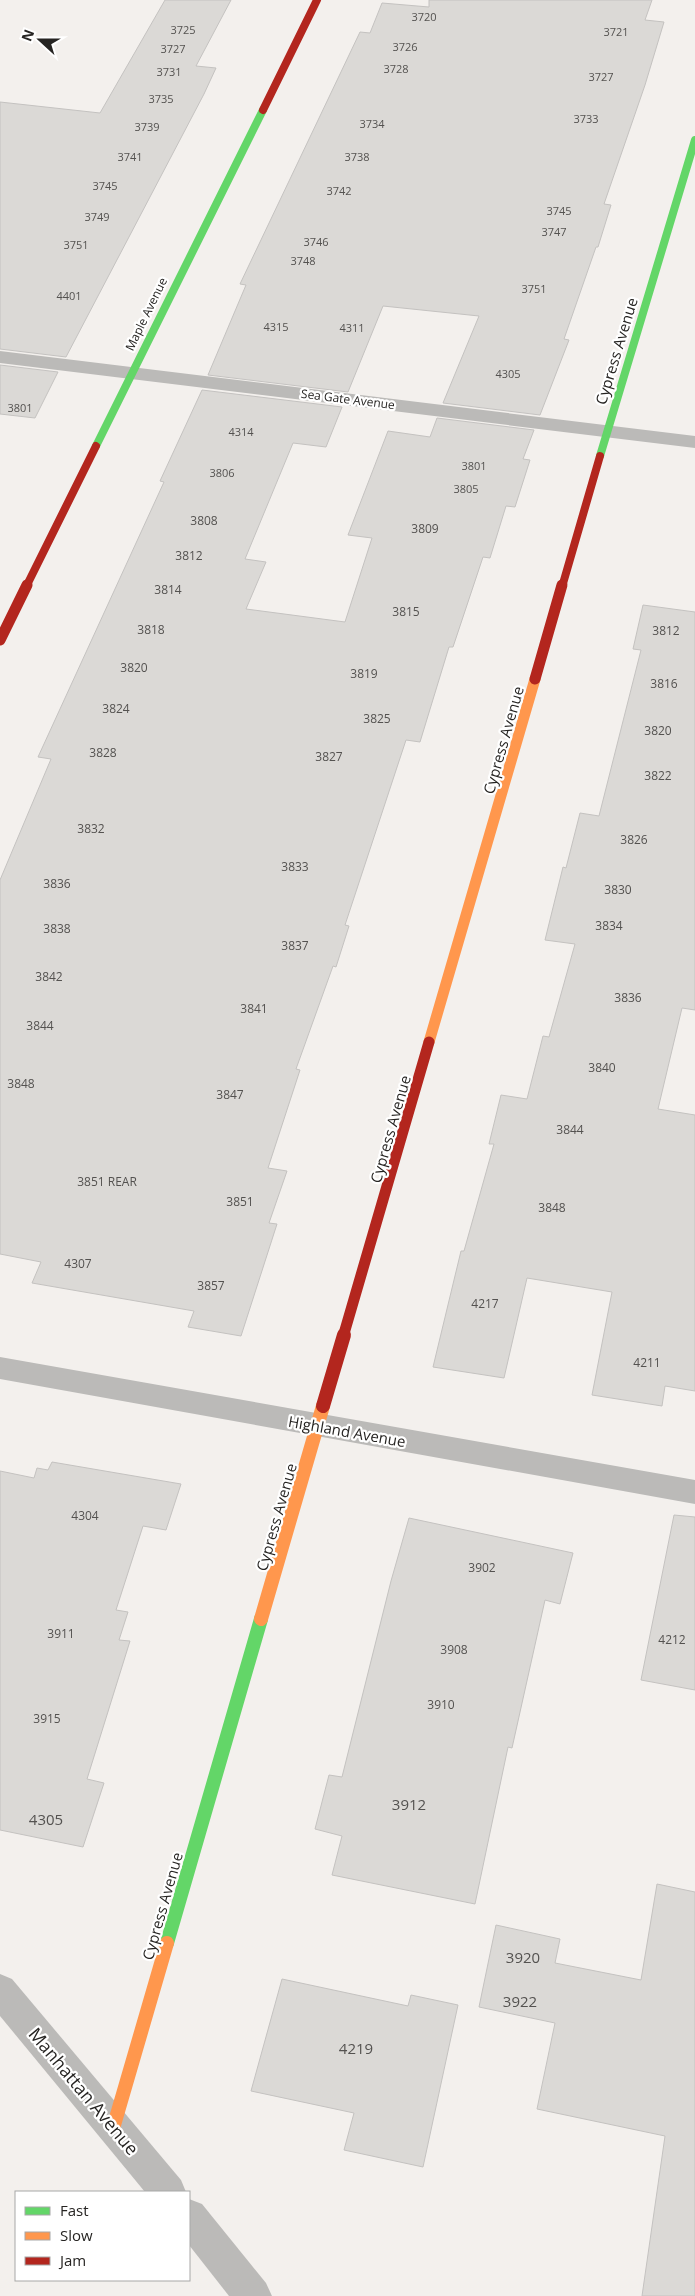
<svg xmlns="http://www.w3.org/2000/svg" width="695" height="2296" viewBox="0 0 695 2296" font-family="'Open Sans',sans-serif">
<style>
.building{fill:#dbd9d6;stroke:#c4c2c0}
.lines{fill:none;stroke-linecap:round;stroke-linejoin:round}
.street{fill:#bbbab8;fill-rule:evenodd}
.fast-far1{stroke:#63d668;stroke-width:8}
.fast{stroke:#63d668;stroke-width:14}
.slow-far1{stroke:#ff974d;stroke-width:11}
.slow{stroke:#ff974d;stroke-width:14}
.jam-far2{stroke:#b3261e;stroke-width:8}
.jam-far1{stroke:#b3261e;stroke-width:11}
.jam{stroke:#b3261e;stroke-width:14}
.labels{text-anchor:middle;dominant-baseline:central;stroke-width:4.5;stroke-linejoin:round;paint-order:stroke}
.far-number-label{font-size:11px;fill:#545250}
.far-street-label{font-size:12px;fill:#262422;stroke:#fff}
.number-label{font-size:12px;fill:#545250}
.street-label{font-size:15px;fill:#262422;stroke:#fff}
.near-number-label{font-size:15px;fill:#545250}
.near-street-label{font-size:18px;fill:#262422;stroke:#fff}
</style>
<rect width="100%" height="100%" fill="#f3f0ed"/>
<g class="building">
<polygon points="165,0 231,0 196,66 216,68 204,94 66,357 0,349 0,102 100,113"/>
<polygon points="429,0 652,0 645,20 664,22 645,85 604,204 611,205 598,247 596,247 564,339 569,340 540,415 443,403 479,316 383,306 348,392 208,375 246,285 240,284 360,32 370,33 382,3 429,7"/>
<polygon points="0,365 58,372 35,418 0,414"/>
<polygon points="202,390 342,407 326,447 293,443 245,559 266,562 246,609 345,622 372,538 348,535 388,431 430,437 437,418 534,430 523,459 530,460 515,507 506,506 490,558 483,557 453,647 449,647 420,742 406,740 345,925 349,926 336,967 333,966 296,1069 300,1070 268,1168 287,1171 269,1223 277,1224 241,1336 188,1327 194,1311 32,1283 41,1262 0,1254 0,880 51,759 38,757 164,482 160,481"/>
<polygon points="643,605 695,612 695,1010 682,1008 658,1109 695,1115 695,1391 665,1386 662,1406 592,1395 612,1292 527,1278 504,1378 433,1367 461,1251 464,1251 494,1144 489,1144 501,1095 527,1099 543,1036 549,1037 575,944 545,940 563,867 566,868 580,813 599,816 641,650 633,649"/>
<polygon points="52,1462 181,1484 166,1530 143,1526 116,1610 128,1612 119,1640 130,1641 87,1779 104,1783 83,1847 0,1830 0,1471 34,1478 37,1468 48,1470"/>
<polygon points="674,1515 695,1517 695,1690 641,1680"/>
<polygon points="409,1518 573,1553 560,1604 545,1600 512,1748 508,1747 475,1904 332,1875 342,1836 315,1829 329,1775 342,1777 391,1581"/>
<polygon points="657,1884 695,1892 695,2296 642,2296 665,2136 537,2109 555,2023 479,2007 496,1925 560,1939 555,1963 641,1980"/>
<polygon points="282,1979 408,2006 411,1995 458,2005 423,2167 344,2150 354,2113 251,2091"/>
</g>
<g class="lines">
<g class="street">
<polygon points="0,351 695,436 695,448 0,363"/>
<polygon points="0,1357 695,1480 695,1504 0,1379"/>
<polygon points="0,1974 12,1979 181,2180 186,2192 145,2192 0,2016"/>
<polygon points="189,2199 202,2204 266,2283 272,2296 229,2296 189,2245"/>
</g>
<g class="fast-far1">
<polyline points="96,446 263,110"/>
<polyline points="600,456 695,140"/>
</g>
<polyline class="fast" points="167,1943 261,1619"/>
<polyline class="slow-far1" points="429,1042 535,679"/>
<g class="slow">
<polyline points="261,1619 323,1406"/>
<polyline points="114,2125 167,1943"/>
</g>
<g class="jam-far2">
<polyline points="263,110 317,0"/>
<polyline points="26,587 96,446"/>
<polyline points="562,587 600,456"/>
</g>
<g class="jam-far1">
<polyline points="0,640 27,585"/>
<polyline points="535,679 562,585"/>
<polyline points="343,1337 429,1042"/>
</g>
<polyline class="jam" points="323,1406 344,1335"/>
</g>
<g class="labels">
<g class="far-number-label">
<text x="424" y="16">3720</text>
<text x="183" y="29">3725</text>
<text x="616" y="31">3721</text>
<text x="405" y="46">3726</text>
<text x="173" y="48">3727</text>
<text x="396" y="68">3728</text>
<text x="169" y="71">3731</text>
<text x="601" y="76">3727</text>
<text x="161" y="98">3735</text>
<text x="586" y="118">3733</text>
<text x="372" y="123">3734</text>
<text x="147" y="126">3739</text>
<text x="130" y="156">3741</text>
<text x="357" y="156">3738</text>
<text x="105" y="185">3745</text>
<text x="339" y="190">3742</text>
<text x="559" y="210">3745</text>
<text x="97" y="216">3749</text>
<text x="554" y="231">3747</text>
<text x="316" y="241">3746</text>
<text x="76" y="244">3751</text>
<text x="303" y="260">3748</text>
<text x="534" y="288">3751</text>
<text x="69" y="295">4401</text>
<text x="276" y="326">4315</text>
<text x="352" y="327">4311</text>
<text x="508" y="373">4305</text>
<text x="20" y="407">3801</text>
<text x="241" y="431">4314</text>
<text x="474" y="465">3801</text>
<text x="222" y="472">3806</text>
<text x="466" y="488">3805</text>
</g>
<g class="far-street-label">
<text transform="translate(146 314) rotate(-64)">Maple Avenue</text>
<text transform="translate(348 399) rotate(7)">Sea Gate Avenue</text>
</g>
<g class="number-label">
<text x="204" y="520">3808</text>
<text x="425" y="528">3809</text>
<text x="189" y="555">3812</text>
<text x="168" y="589">3814</text>
<text x="406" y="611">3815</text>
<text x="151" y="629">3818</text>
<text x="666" y="630">3812</text>
<text x="134" y="667">3820</text>
<text x="364" y="673">3819</text>
<text x="664" y="683">3816</text>
<text x="116" y="708">3824</text>
<text x="377" y="718">3825</text>
<text x="658" y="730">3820</text>
<text x="103" y="752">3828</text>
<text x="329" y="756">3827</text>
<text x="658" y="775">3822</text>
<text x="91" y="828">3832</text>
<text x="634" y="839">3826</text>
<text x="295" y="866">3833</text>
<text x="57" y="883">3836</text>
<text x="618" y="889">3830</text>
<text x="609" y="925">3834</text>
<text x="57" y="928">3838</text>
<text x="295" y="945">3837</text>
<text x="49" y="976">3842</text>
<text x="628" y="997">3836</text>
<text x="254" y="1008">3841</text>
<text x="40" y="1025">3844</text>
<text x="602" y="1067">3840</text>
<text x="21" y="1083">3848</text>
<text x="230" y="1094">3847</text>
<text x="570" y="1129">3844</text>
<text x="107" y="1181">3851 REAR</text>
<text x="240" y="1201">3851</text>
<text x="552" y="1207">3848</text>
<text x="78" y="1263">4307</text>
<text x="211" y="1285">3857</text>
<text x="485" y="1303">4217</text>
<text x="647" y="1362">4211</text>
<text x="85" y="1515">4304</text>
<text x="482" y="1567">3902</text>
<text x="61" y="1633">3911</text>
<text x="672" y="1639">4212</text>
<text x="454" y="1649">3908</text>
<text x="441" y="1704">3910</text>
<text x="47" y="1718">3915</text>
</g>
<g class="street-label">
<text transform="translate(616 351) rotate(-73)">Cypress Avenue</text>
<text transform="translate(503 740) rotate(-74)">Cypress Avenue</text>
<text transform="translate(390 1129) rotate(-74)">Cypress Avenue</text>
<text transform="translate(347 1431) rotate(10)">Highland Avenue</text>
<text transform="translate(276 1517) rotate(-74)">Cypress Avenue</text>
<text transform="translate(162 1906) rotate(-74)">Cypress Avenue</text>
</g>
<g class="near-number-label">
<text x="409" y="1804">3912</text>
<text x="46" y="1819">4305</text>
<text x="523" y="1957">3920</text>
<text x="520" y="2001">3922</text>
<text x="356" y="2048">4219</text>
</g>
<g class="near-street-label">
<text transform="translate(84 2091) rotate(50)">Manhattan Avenue</text>
</g>
</g>
<rect x="15" y="2191" width="175" height="90" fill="#ffffff" stroke="#a8a7a7"/>
<rect x="25" y="2207" width="25" height="8" fill="#63d668" stroke="#a8a7a7"/>
<text x="60" y="2216" font-size="15" fill="#262422">Fast</text>
<rect x="25" y="2232" width="25" height="8" fill="#ff974d" stroke="#a8a7a7"/>
<text x="60" y="2241" font-size="15" fill="#262422">Slow</text>
<rect x="25" y="2257" width="25" height="8" fill="#b3261e" stroke="#a8a7a7"/>
<text x="60" y="2266" font-size="15" fill="#262422">Jam</text>
<g transform="translate(40 40) rotate(291)" stroke="#ffffff" stroke-width="4" paint-order="stroke">
<path d="M0-4L9 19L0 12L-9 19Z" fill="#262422"/>
<text y="-8" font-size="14" font-weight="bold" text-anchor="middle" fill="#262422">N</text>
</g>
</svg>
